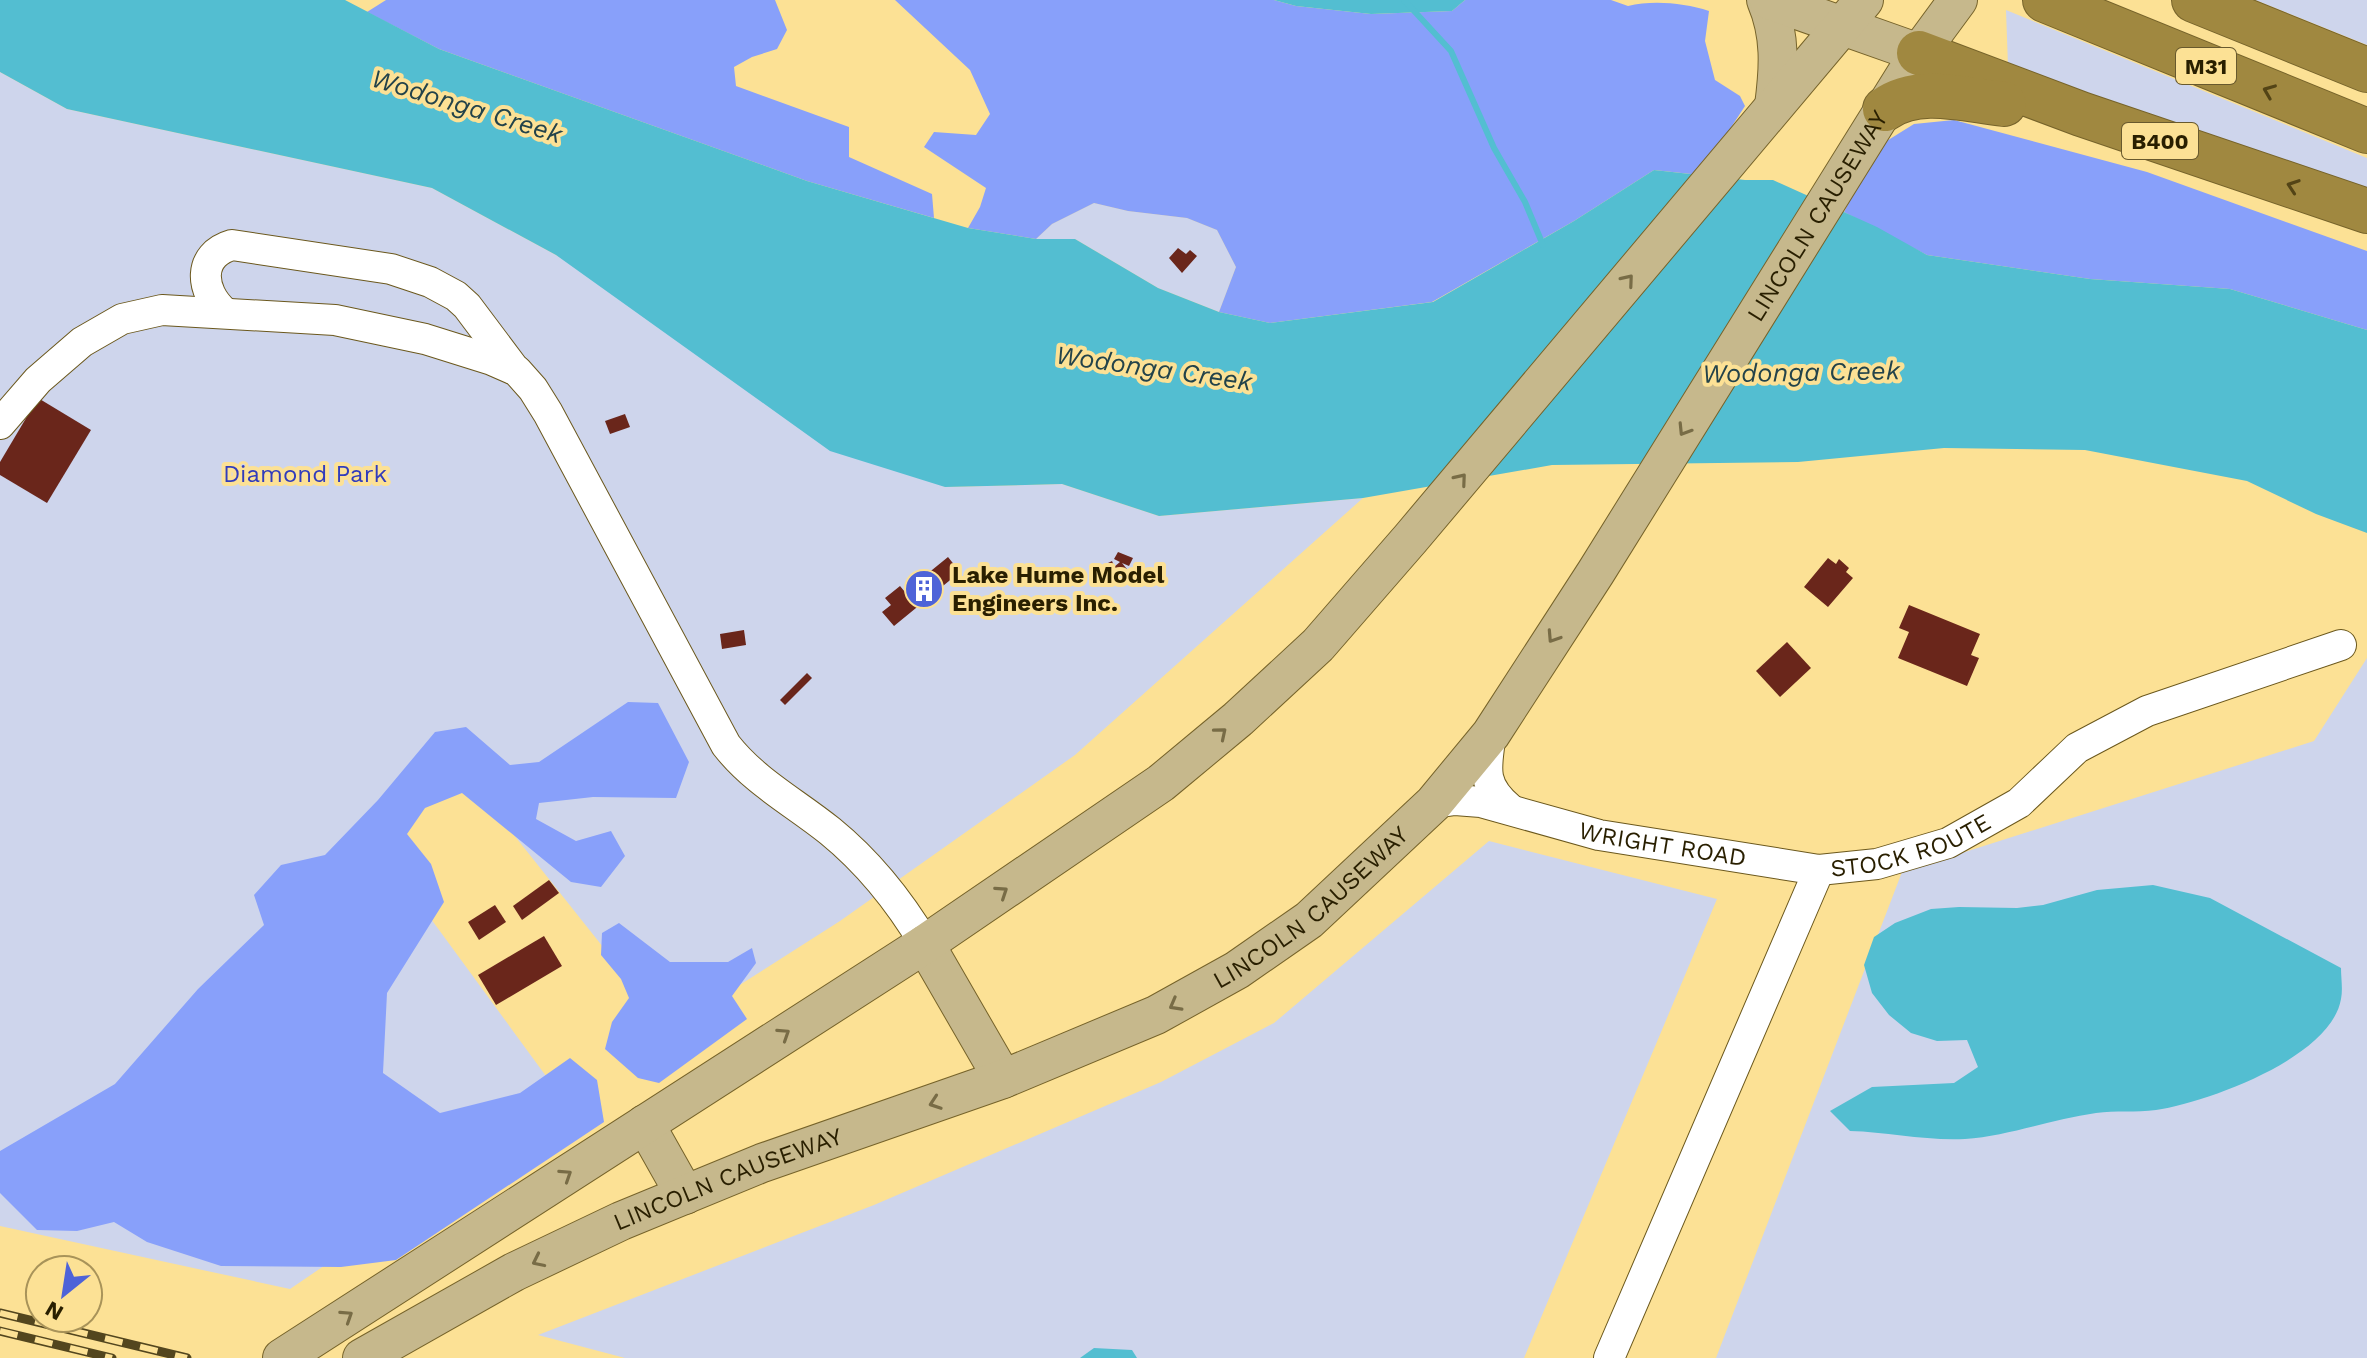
<svg xmlns="http://www.w3.org/2000/svg" width="2367" height="1358" viewBox="0 0 2367 1358" font-family="'Work Sans',sans-serif">
<style>
.green{fill:#ced5ec}
.forest{fill:#88a0fa}
.water{fill:#53bed1}
.lines{fill:none;stroke-linecap:round;stroke-linejoin:round}
.stream{stroke:#53bed1;stroke-width:6}
.building{fill:#6a261b}
.minor-casing{stroke:#6b581d;stroke-width:32}
.major-casing{stroke:#76632a;stroke-width:40}
.highway-casing{stroke:#76632a;stroke-width:46}
.minor{stroke:#fff;stroke-width:30}
.major{stroke:#c6b88c;stroke-width:38}
.highway{stroke:#a08840;stroke-width:44}
.rail-casing{stroke:#53461e;stroke-width:9}
.rail{stroke:#fce195;stroke-width:6;stroke-dasharray:18;stroke-linecap:butt}
.oneway{stroke:#534416}
.oneway2{stroke:#786c46}
.labels{text-anchor:middle;dominant-baseline:central;stroke-width:8;stroke-linejoin:round;paint-order:stroke}
.shield{fill:#fce195;stroke:#68592d;stroke-width:2}
.shield-label{font-size:22px;font-weight:bold;fill:#291f00}
.street-label{font-size:24px;fill:#291f00;stroke:#fce195}
.park-label{font-size:24px;fill:#313cbc;stroke:#fce195}
.poi-label{font-size:24px;font-weight:bold;fill:#291f00;stroke:#fce195;text-anchor:start}
.water-label{font-size:26px;font-style:italic;fill:#23434a;stroke:#fce195}
</style>
<rect width="100%" height="100%" fill="#fce195"/>
<g class="green">
<polygon points="2255,0 2367,0 2367,45"/>
<polygon points="2006,10 2367,158 2367,192 2008,66"/>
<polygon points="0,72 67,109 432,188 556,255 945,487 1062,484 1159,516 1363,498 1075,755 840,921 669,1030 444,747 371,837 565,1102 290,1289 0,1226"/>
<polygon points="1094,203 1128,211 1187,218 1217,230 1236,267 1219,312 1158,288 1075,239 1036,239 1052,224"/>
<polygon points="2367,658 2367,1358 1716,1358 1902,872 2314,741"/>
<polygon points="1489,841 1717,899 1524,1358 625,1358 538,1335 874,1205 1161,1082 1274,1023"/>
</g>
<g class="forest">
<polygon points="386,0 775,0 787,30 777,49 752,57 734,67 736,86 849,127 849,157 932,194 934,218 807,181 439,49 367,12"/>
<path d="M895 0H1274L1296 6 1371 14 1452 11 1465 0H1611L1628 6C1653 0 1684 3 1709 11L1705 41 1715 80 1740 96 1745 106 1700 175 1654 170 1574 221 1432 302 1270 323 1219 312 1236 267 1217 230 1187 218 1128 211 1094 203 1052 224 1036 239 968 228 980 207 986 188 924 147 934 132 976 135 990 114 970 70Z"/>
<polygon points="1954,120 2147,172 2367,251 2367,330 2230,289 2090,279 1927,255 1844,212 1877,147 1914,124"/>
<polygon points="628,702 658,703 689,762 676,798 593,797 539,803 536,819 576,841 611,831 625,856 601,887 571,882 462,793 425,808 407,834 431,864 444,902 387,993 383,1073 440,1113 520,1093 570,1058 597,1080 604,1122 396,1260 341,1267 221,1266 147,1242 114,1222 77,1231 37,1230 0,1193 0,1151 115,1084 198,989 264,925 254,895 281,865 325,855 378,800 435,732 466,727 510,765 539,762"/>
<polygon points="619,923 670,962 728,962 752,948 756,963 732,996 747,1019 659,1083 638,1078 605,1049 612,1022 629,998 621,979 601,955 602,933"/>
</g>
<g class="water">
<polygon points="0,0 345,0 439,49 807,181 968,228 1036,239 1075,239 1158,288 1219,312 1270,323 1433,302 1574,221 1654,170 1745,180 1773,180 1877,227 1927,255 2090,279 2230,289 2367,330 2367,533 2316,514 2247,481 2085,450 1944,448 1798,462 1552,465 1363,498 1159,516 1062,484 945,487 830,451 556,255 432,188 67,109 0,72"/>
<polygon points="1274,0 1465,0 1452,11 1371,14 1296,6"/>
<path d="M2153 885 2210 898 2341 968C2341 978 2343 989 2341 999 2331 1058 2207 1102 2156 1110 2136 1113 2115 1110 2096 1113 2052 1119 2009 1136 1965 1139 1926 1141 1888 1132 1850 1131L1830 1111 1872 1087 1954 1083 1978 1067 1967 1040 1937 1041 1911 1033 1889 1015 1872 993 1864 965 1874 937 1895 923 1931 909 1959 907 2017 908 2043 905 2097 890Z"/>
<polygon points="1094,1348 1132,1350 1137,1358 1080,1358"/>
</g>
<g class="lines">
<polyline class="stream" points="1404,0 1451,51 1494,148 1525,202 1543,245"/>
</g>
<g class="building">
<polygon points="1178,248 1186,254 1190,250 1197,256 1182,273 1169,258"/>
<polygon points="38,398 91,430 47,503 0,475 0,462"/>
<polygon points="625,414 630,427 610,434 605,421"/>
<polygon points="1118,552 1133,558 1129,566 1122,563 1131,574 1125,579 1114,567 1120,562 1114,559"/>
<polygon points="948,557 960,572 894,626 882,612 891,605 885,598 900,586 905,592"/>
<polygon points="1828,558 1836,564 1839,559 1849,568 1846,572 1853,578 1828,607 1804,587"/>
<polygon points="1112,561 1118,575 1111,579 1104,565"/>
<polygon points="1909,605 1980,634 1971,655 1979,658 1967,686 1898,658 1909,632 1899,628"/>
<polygon points="744,630 746,645 722,649 720,634"/>
<polygon points="1787,642 1811,668 1780,697 1756,671"/>
<polygon points="807,673 812,678 785,705 780,700"/>
<polygon points="549,880 559,893 522,920 513,906"/>
<polygon points="495,905 506,922 479,940 468,922"/>
<polygon points="544,936 562,966 496,1005 478,975"/>
</g>
<g class="lines">
<defs>
<g id="minor">
<path d="M224 312C200 291 197 255 232 245L391 269 430 282 456 296 467 306 515 370"/>
<path d="M0 424 38 380 82 342 122 319 162 310 335 320 425 339 492 360 517 371 533 389 548 413 726 745C755 782 794 802 830 831 868 862 900 902 925 944"/>
<path d="M1491 734C1486 768 1481 784 1509 808"/>
<path id="s1" d="M1434 803 1455 800 1481 802 1599 835 1819 870 1877 864 1948 843 2019 803 2077 748 2147 711 2341 645"/>
<polyline points="1609,1358 1819,870"/>
</g>
<g id="major">
<path d="M1766 0C1781 35 1779 68 1774 106"/>
<polyline points="1769,0 1919,53"/>
<polyline points="925,944 1003,1079"/>
<polyline points="645,1124 685,1195"/>
<polyline points="282,1358 925,944 1161,783 1238,719 1318,645 1411,538 1864,0"/>
<path id="s2" d="M362 1358 514 1272 621 1221 762 1163 1003 1079 1156 1015 1237 970 1309 920 1434 803 1491 734 1596 572 1919 53 1958 0"/>
</g>
<g id="highway">
<polyline points="2045,0 2367,131"/>
<polyline points="2194,0 2367,70"/>
<polyline points="1919,53 2081,114 2367,211"/>
<path d="M1885 109C1918 85 1966 100 2004 104"/>
</g>
</defs>
<use href="#minor" class="minor-casing"/>
<use href="#major" class="major-casing"/>
<use href="#highway" class="highway-casing"/>
<use href="#minor" class="minor"/>
<use href="#major" class="major"/>
<use href="#highway" class="highway"/>
<defs>
<g id="rail">
<polyline points="0,1313 187,1358"/>
<polyline points="0,1331 112,1358"/>
</g>
</defs>
<use href="#rail" class="rail-casing"/>
<use href="#rail" class="rail"/>
</g>
<defs><path id="oneway-chevron" d="M-2-3.5L2.5 0L-2 3.5" fill="none" stroke-width="1.6" stroke-linecap="round" stroke-linejoin="round" transform="scale(2)"/></defs>
<g class="oneway">
<use href="#oneway-chevron" transform="translate(2269 91) rotate(-158)"/>
<use href="#oneway-chevron" transform="translate(2293 186) rotate(-161)"/>
</g>
<g class="oneway2">
<use href="#oneway-chevron" transform="translate(1628 280) rotate(-50)"/>
<use href="#oneway-chevron" transform="translate(1684 430) rotate(122)"/>
<use href="#oneway-chevron" transform="translate(1461 479) rotate(-50)"/>
<use href="#oneway-chevron" transform="translate(1553 637) rotate(123)"/>
<use href="#oneway-chevron" transform="translate(1221 733) rotate(-40)"/>
<use href="#oneway-chevron" transform="translate(1002 892) rotate(-34)"/>
<use href="#oneway-chevron" transform="translate(1175 1005) rotate(151)"/>
<use href="#oneway-chevron" transform="translate(784 1034) rotate(-33)"/>
<use href="#oneway-chevron" transform="translate(935 1103) rotate(161)"/>
<use href="#oneway-chevron" transform="translate(566 1175) rotate(-33)"/>
<use href="#oneway-chevron" transform="translate(538 1261) rotate(154)"/>
<use href="#oneway-chevron" transform="translate(347 1316) rotate(-33)"/>
</g>
<defs>
<symbol id="building-disc" viewBox="-11 -11 22 22"><circle r="9.5" fill="#4e63d8" stroke="#fce195"/><path d="M-4-6H4V6H1V3H-1V6H-4ZM-2.5-4.3h1.7v1.8h-1.7ZM.8-4.3h1.7v1.8H.8ZM-2.5-1h1.7V.8h-1.7ZM.8-1h1.7V.8H.8Z" fill="#fff"/></symbol>
</defs>
<g fill-rule="evenodd">
<use href="#building-disc" x="902" y="567" width="44" height="44"/>
</g>
<g class="labels">
<g class="shield">
<rect x="2176" y="48" width="60" height="36" rx="6"/>
<rect x="2122" y="123" width="76" height="36" rx="6"/>
</g>
<g class="shield-label">
<text x="2206" y="66">M31</text>
<text x="2160" y="141">B400</text>
</g>
<g class="street-label">
<text stroke="none"><textPath href="#s2" startOffset="1920">LINCOLN CAUSEWAY</textPath></text>
<text stroke="none"><textPath href="#s1" startOffset="488">STOCK ROUTE</textPath></text>
<text stroke="none"><textPath href="#s1" startOffset="234">WRIGHT ROAD</textPath></text>
<text stroke="none"><textPath href="#s2" startOffset="1056">LINCOLN CAUSEWAY</textPath></text>
<text stroke="none"><textPath href="#s2" startOffset="408">LINCOLN CAUSEWAY</textPath></text>
</g>
<g class="park-label">
<text x="305" y="474">Diamond Park</text>
</g>
<g class="poi-label">
<text x="952" y="575">Lake Hume Model<tspan x="952" dy="28">Engineers Inc.</tspan></text>
</g>
<g class="water-label">
<text transform="translate(467 106) rotate(17)">Wodonga Creek</text>
<text transform="translate(1154 368) rotate(8)">Wodonga Creek</text>
<text transform="translate(1801 372) rotate(-1)">Wodonga Creek</text>
</g>
</g>
<g transform="translate(64 1294) rotate(210)"><circle r="38" fill="#fce195" stroke="#a89359" stroke-width="2"/>
<path d="M0-6L14 30L0 20L-14 30Z" fill="#4e63d8"/>
<text y="-12" font-size="22" font-weight="bold" text-anchor="middle" fill="#291f00">N</text>
</g>
</svg>
